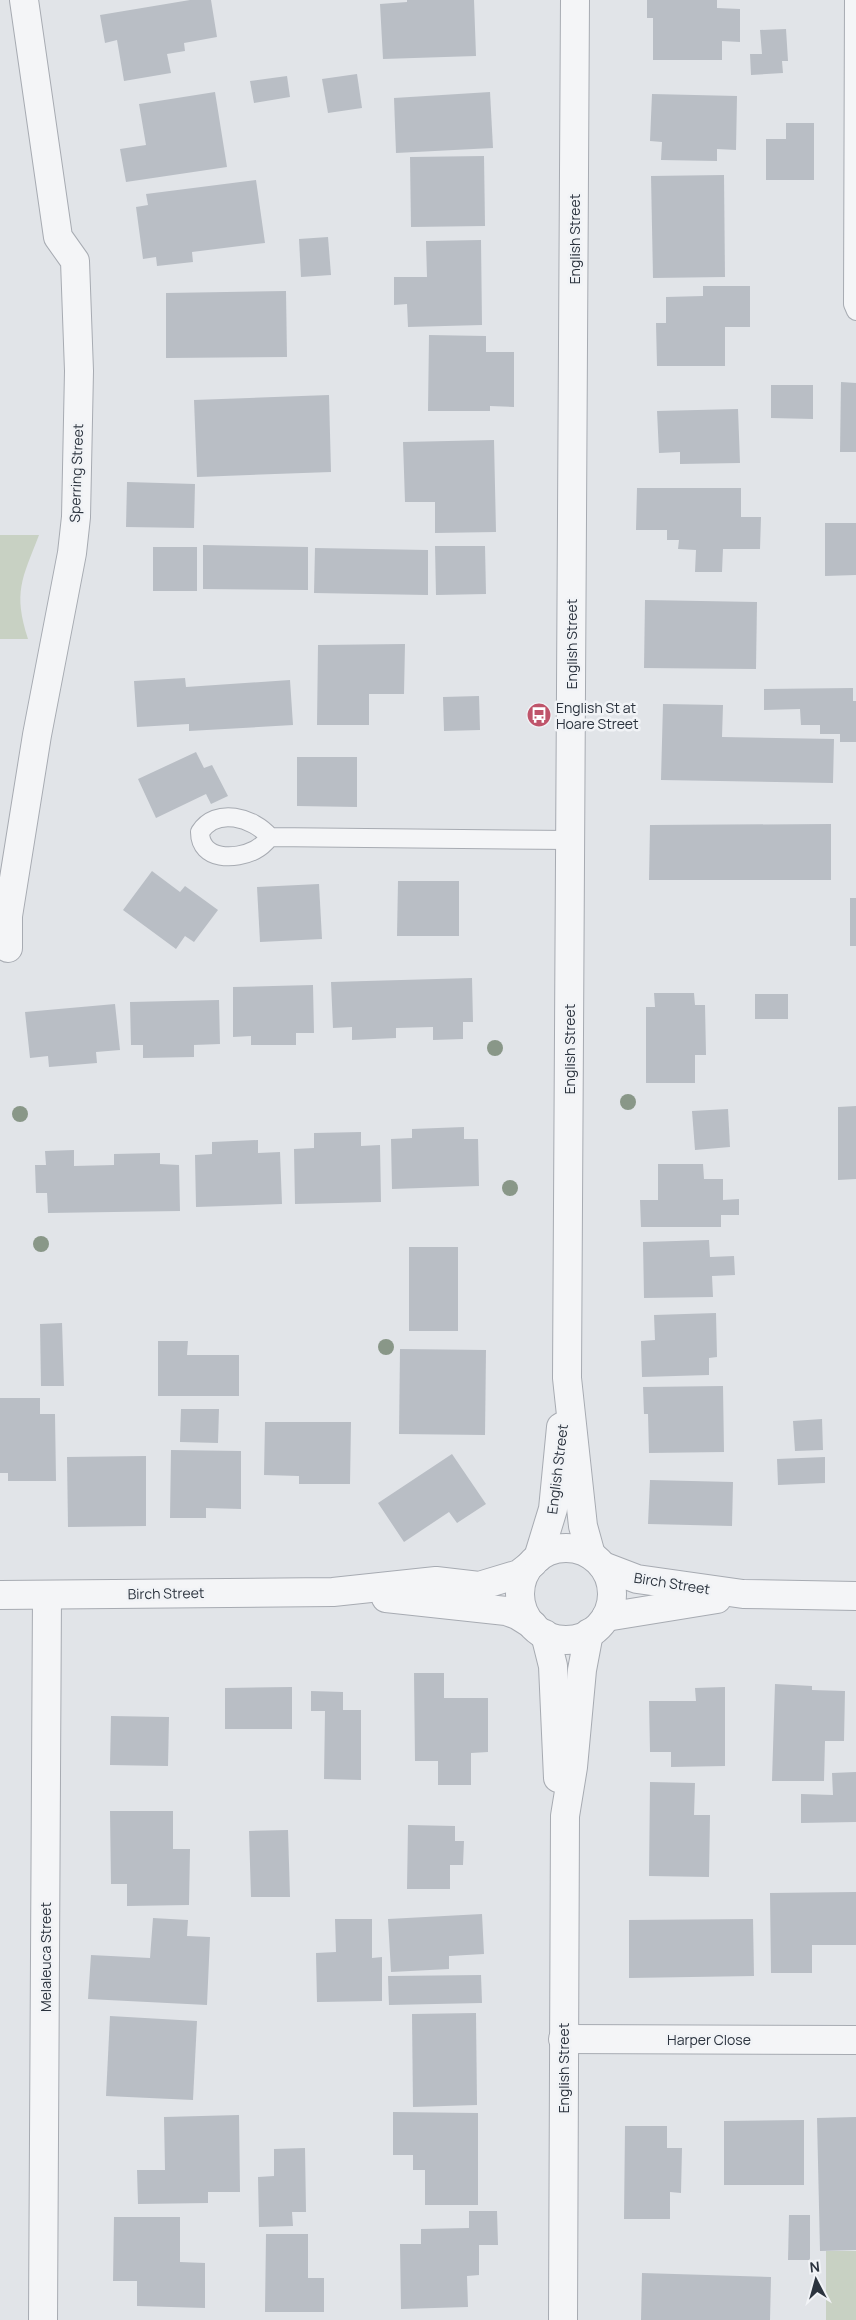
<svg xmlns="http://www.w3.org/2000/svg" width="856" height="2320" viewBox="0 0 856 2320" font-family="Manrope,sans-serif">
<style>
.green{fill:#c8d1c3}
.building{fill:#b9bec5}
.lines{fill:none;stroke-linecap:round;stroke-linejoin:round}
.service-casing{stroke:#a7abb2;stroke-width:20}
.minor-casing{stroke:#a7abb2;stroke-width:30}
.tertiary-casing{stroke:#a7abb2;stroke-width:30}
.service{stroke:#f4f5f7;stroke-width:18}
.minor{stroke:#f4f5f7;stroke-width:28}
.tertiary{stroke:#f4f5f7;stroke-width:28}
.tree{fill:#899788}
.labels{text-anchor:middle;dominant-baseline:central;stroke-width:5;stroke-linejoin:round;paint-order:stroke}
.street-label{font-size:14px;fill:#2b333e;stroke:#f1f3f6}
.poi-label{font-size:14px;fill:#2b333e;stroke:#f1f3f6;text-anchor:start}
</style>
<rect width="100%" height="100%" fill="#e1e4e8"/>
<g class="green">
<path d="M0 535H39C22 579 13 592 28 639H0Z"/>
<rect x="826" y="2251" width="30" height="69"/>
</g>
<g class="building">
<polygon points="190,0 211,0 217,37 184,43 185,51 167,54 171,73 124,81 117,40 105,43 100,15"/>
<polygon points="407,0 474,0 476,56 383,59 380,4 407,2"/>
<polygon points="647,0 717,0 717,8 740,9 740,42 722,41 722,60 653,60 653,18 647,18"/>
<polygon points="786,29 788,61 782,61 783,73 751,75 750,54 762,54 760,30"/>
<polygon points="357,74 362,108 328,113 322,79"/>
<polygon points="287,76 290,97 254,103 250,81"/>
<polygon points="215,92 227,167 126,182 120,149 146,145 139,104"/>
<polygon points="490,92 493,148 396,153 394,98"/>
<polygon points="652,94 737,96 736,150 717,149 717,161 661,160 662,142 650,141"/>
<polygon points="786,123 814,123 814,180 766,180 766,139 786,139"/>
<polygon points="484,156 485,226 411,227 410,157"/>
<polygon points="724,175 725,277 653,278 651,176"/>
<polygon points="256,180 265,243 192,252 193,262 157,266 156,257 143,259 136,207 148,205 146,194"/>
<polygon points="328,237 331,275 301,277 299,239"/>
<polygon points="481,240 482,325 408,327 407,304 394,305 394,277 427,277 426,241"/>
<polygon points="703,286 750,286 750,327 725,327 725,366 657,366 656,323 666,323 666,297 703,296"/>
<polygon points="286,291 287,357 166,358 166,293"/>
<polygon points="429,335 486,336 486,352 514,352 514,407 490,406 490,411 428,411"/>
<polygon points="841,382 856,383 856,452 840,452"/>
<polygon points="771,385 813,385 813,419 771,418"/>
<polygon points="329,395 331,472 197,477 194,400"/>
<polygon points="738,409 740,463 680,464 680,452 659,453 657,411"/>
<polygon points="494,440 496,532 435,533 435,502 405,502 403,442"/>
<polygon points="127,482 195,484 194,528 126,527"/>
<polygon points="637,488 741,488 741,517 761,517 760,549 723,549 722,572 695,572 696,550 678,549 679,540 667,540 667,530 636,530"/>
<polygon points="825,523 856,523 856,575 825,576"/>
<polygon points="203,545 308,547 308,590 203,589"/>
<polygon points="435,546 485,546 486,594 436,595"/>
<rect x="153" y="547" width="44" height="44"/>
<polygon points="315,548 428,550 428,595 314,593"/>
<polygon points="645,600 757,602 756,669 644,668"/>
<polygon points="405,644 404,694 369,694 369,725 317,725 318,645"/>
<polygon points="185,678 186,687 290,680 293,725 189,731 189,724 137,727 134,681"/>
<polygon points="853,688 853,701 856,701 856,742 840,742 840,734 820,734 820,725 801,725 800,709 764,710 764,689"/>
<polygon points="479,696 480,730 444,731 443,697"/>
<polygon points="663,704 723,705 722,737 834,739 833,783 661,780"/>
<polygon points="196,752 204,768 212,765 228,796 211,804 206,794 156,818 138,779"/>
<polygon points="297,757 357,757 357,807 297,806"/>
<polygon points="831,824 831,880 649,880 650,825"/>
<polygon points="152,871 180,892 185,886 218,910 194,942 185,936 176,949 123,910"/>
<polygon points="398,881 459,881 459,936 397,936"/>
<polygon points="319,884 322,939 260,942 257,887"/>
<rect x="850" y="898" width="6" height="48"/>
<polygon points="472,978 473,1022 463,1022 463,1039 433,1040 433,1027 396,1028 396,1038 352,1040 352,1027 333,1028 331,982"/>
<polygon points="313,985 314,1033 296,1033 296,1045 251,1045 251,1036 233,1037 233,987"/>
<polygon points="654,993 694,993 695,1005 705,1005 706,1055 695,1055 695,1083 646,1083 646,1007 655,1007"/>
<rect x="755" y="994" width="33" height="25"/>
<polygon points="219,1000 220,1044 194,1045 194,1057 143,1058 143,1045 131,1045 130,1002"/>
<polygon points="115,1004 120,1050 96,1052 97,1063 49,1067 48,1056 30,1058 25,1012"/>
<polygon points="856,1106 856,1179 838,1180 838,1107"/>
<polygon points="728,1109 730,1147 695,1150 692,1111"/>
<polygon points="464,1127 464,1139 478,1139 479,1186 392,1189 391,1139 412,1138 412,1129"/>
<polygon points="361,1132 361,1146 380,1145 381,1202 295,1204 294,1149 314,1148 314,1133"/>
<polygon points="258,1140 258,1153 280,1152 282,1204 196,1207 195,1155 212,1154 212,1142"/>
<polygon points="74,1150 74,1166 114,1165 114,1154 160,1153 160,1164 179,1165 180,1211 48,1213 47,1193 36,1193 35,1165 46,1165 45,1151"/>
<polygon points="658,1164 703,1164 704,1179 723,1179 723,1200 739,1199 739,1215 721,1215 721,1227 641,1227 640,1200 658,1200"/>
<polygon points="709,1240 710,1257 734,1256 735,1275 712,1276 713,1297 644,1298 643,1242"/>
<rect x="409" y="1247" width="49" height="84"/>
<polygon points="716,1313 717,1357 709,1358 709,1375 642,1377 641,1341 655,1340 654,1315"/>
<polygon points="62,1323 64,1386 41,1386 40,1324"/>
<polygon points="158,1341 188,1341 187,1355 239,1355 239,1396 158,1396"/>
<polygon points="400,1349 486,1350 485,1435 399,1434"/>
<polygon points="723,1386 724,1452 649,1453 648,1414 644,1414 643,1387"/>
<polygon points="0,1398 40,1398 40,1414 55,1414 56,1481 8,1481 8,1473 0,1473"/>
<polygon points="181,1409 219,1409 218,1443 180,1442"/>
<polygon points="822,1419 823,1450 795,1451 793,1421"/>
<polygon points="265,1422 351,1422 350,1484 299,1484 299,1476 264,1475"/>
<polygon points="171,1450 241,1451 241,1509 206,1508 206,1518 170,1518"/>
<polygon points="452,1454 486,1504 457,1523 449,1512 404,1542 378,1503"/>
<polygon points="146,1456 146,1526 68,1527 67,1457"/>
<polygon points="825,1457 825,1483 778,1485 777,1459"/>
<polygon points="650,1480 733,1482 732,1526 648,1524"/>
<polygon points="414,1673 444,1673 444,1698 488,1698 488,1752 471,1753 471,1785 438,1785 438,1761 415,1761"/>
<polygon points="775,1684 812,1686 812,1690 845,1691 844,1741 825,1741 824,1781 772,1781"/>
<polygon points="292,1687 292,1729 225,1729 225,1688"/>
<polygon points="725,1687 725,1766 671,1767 671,1752 650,1752 649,1701 696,1701 695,1688"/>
<polygon points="311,1691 343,1692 343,1710 361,1710 361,1780 324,1779 325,1711 311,1711"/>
<polygon points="111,1716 169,1717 168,1766 110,1765"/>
<polygon points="856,1772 856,1822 801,1823 801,1794 833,1795 832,1773"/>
<polygon points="650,1782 695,1783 694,1815 710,1815 709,1877 649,1876"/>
<polygon points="110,1811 173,1811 173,1849 190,1849 189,1905 127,1906 127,1884 111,1884"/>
<polygon points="408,1825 455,1826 455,1841 464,1841 463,1865 450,1865 450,1889 407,1889"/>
<polygon points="288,1830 290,1897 251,1897 249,1831"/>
<polygon points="856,1892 856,1945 812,1945 812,1973 771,1973 770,1893"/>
<polygon points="482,1914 484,1954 449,1956 449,1969 391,1972 388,1919"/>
<polygon points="153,1918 188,1920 187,1936 210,1937 207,2005 88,1999 91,1955 150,1958"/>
<polygon points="335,1919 372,1919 372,1958 382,1957 382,2001 317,2002 316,1953 336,1952"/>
<polygon points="753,1919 754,1976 629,1978 629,1920"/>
<polygon points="481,1975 482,2003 389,2005 388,1976"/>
<polygon points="476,2013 477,2105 413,2107 412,2014"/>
<polygon points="110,2016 197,2021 193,2100 106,2096"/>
<polygon points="393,2112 478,2113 478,2205 425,2205 425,2170 413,2170 413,2155 393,2155"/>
<polygon points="239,2115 240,2192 208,2192 208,2203 138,2204 137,2170 165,2170 164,2117"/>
<polygon points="856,2117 856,2250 820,2251 817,2118"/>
<polygon points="804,2120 804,2185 724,2185 724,2121"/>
<polygon points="625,2126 667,2126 667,2148 682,2148 681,2193 670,2192 670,2219 624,2219"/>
<polygon points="305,2148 306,2212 292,2212 293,2226 259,2227 258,2177 274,2176 274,2149"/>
<polygon points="469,2211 497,2211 498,2245 479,2245 479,2275 467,2276 468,2307 401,2309 400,2244 421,2244 421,2229 469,2228"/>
<polygon points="789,2215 810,2215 810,2260 788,2260"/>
<polygon points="114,2217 180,2217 180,2262 205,2263 205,2308 137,2306 137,2281 113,2281"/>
<polygon points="266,2234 308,2234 308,2278 324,2278 324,2312 265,2312"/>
<polygon points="642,2273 771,2277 770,2320 641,2320"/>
</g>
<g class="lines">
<defs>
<g id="service">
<polyline points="854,0 853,304 856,311"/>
<path d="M270 837C266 842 261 847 255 850 236 860 200 861 200 832 216 807 253 817 270 837L570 840"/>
</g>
<g id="minor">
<polyline points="8,948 8,916 37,735 72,553 76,517 79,371 75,261 58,237 24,0"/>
<polyline points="603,1566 637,1579 743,1594 856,1596"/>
<polyline points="0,1595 333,1592 436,1581 479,1586 519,1574 533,1563"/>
<polyline points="386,1598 506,1611 517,1615 533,1625"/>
<polyline points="606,1617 717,1599"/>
<polyline points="563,2039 856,2040"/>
<polyline points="43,2320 47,1595"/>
</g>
<g id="tertiary">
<polyline points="575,0 567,1378 583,1526 591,1555"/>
<circle cx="566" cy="1594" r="46"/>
<polyline points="538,1558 553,1509 561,1427"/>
<polyline points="545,1634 553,1666 558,1778"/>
<polyline points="563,2320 565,1816 573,1767 582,1670 589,1633"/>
</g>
</defs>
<use href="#service" class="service-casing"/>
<use href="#minor" class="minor-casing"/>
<use href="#tertiary" class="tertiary-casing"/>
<use href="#service" class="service"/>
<use href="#minor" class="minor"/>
<use href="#tertiary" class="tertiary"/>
</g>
<g class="tree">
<circle cx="495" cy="1048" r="8"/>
<circle cx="628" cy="1102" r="8"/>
<circle cx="20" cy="1114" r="8"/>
<circle cx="510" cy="1188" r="8"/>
<circle cx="41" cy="1244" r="8"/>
<circle cx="386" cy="1347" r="8"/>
</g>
<defs>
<symbol id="bus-disc" viewBox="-11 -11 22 22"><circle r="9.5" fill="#bf546a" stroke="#f1f3f6"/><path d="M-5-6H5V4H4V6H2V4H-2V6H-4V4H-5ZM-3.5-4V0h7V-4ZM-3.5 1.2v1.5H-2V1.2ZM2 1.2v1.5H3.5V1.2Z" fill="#fff"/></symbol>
</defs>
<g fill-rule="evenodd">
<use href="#bus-disc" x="525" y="701" width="28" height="28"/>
</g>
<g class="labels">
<g class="street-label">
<text transform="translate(574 239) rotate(-90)">English Street</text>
<text transform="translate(76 473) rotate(-88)">Sperring Street</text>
<text transform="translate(571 644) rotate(-90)">English Street</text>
<text transform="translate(569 1049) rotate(-90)">English Street</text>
<text transform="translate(557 1469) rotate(-83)">English Street</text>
<text transform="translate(672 1583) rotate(9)">Birch Street</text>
<text transform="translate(166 1593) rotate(-1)">Birch Street</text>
<text transform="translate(45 1957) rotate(-90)">Melaleuca Street</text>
<text x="709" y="2039">Harper Close</text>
<text transform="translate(563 2068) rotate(-90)">English Street</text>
</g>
<g class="poi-label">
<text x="556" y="707">English St at<tspan x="556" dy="16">Hoare Street</tspan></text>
</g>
</g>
<g transform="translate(816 2280) rotate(354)" stroke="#f1f3f6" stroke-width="4" paint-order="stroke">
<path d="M0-4L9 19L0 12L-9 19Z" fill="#2b333e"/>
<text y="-8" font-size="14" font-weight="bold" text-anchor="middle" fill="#2b333e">N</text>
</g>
</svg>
